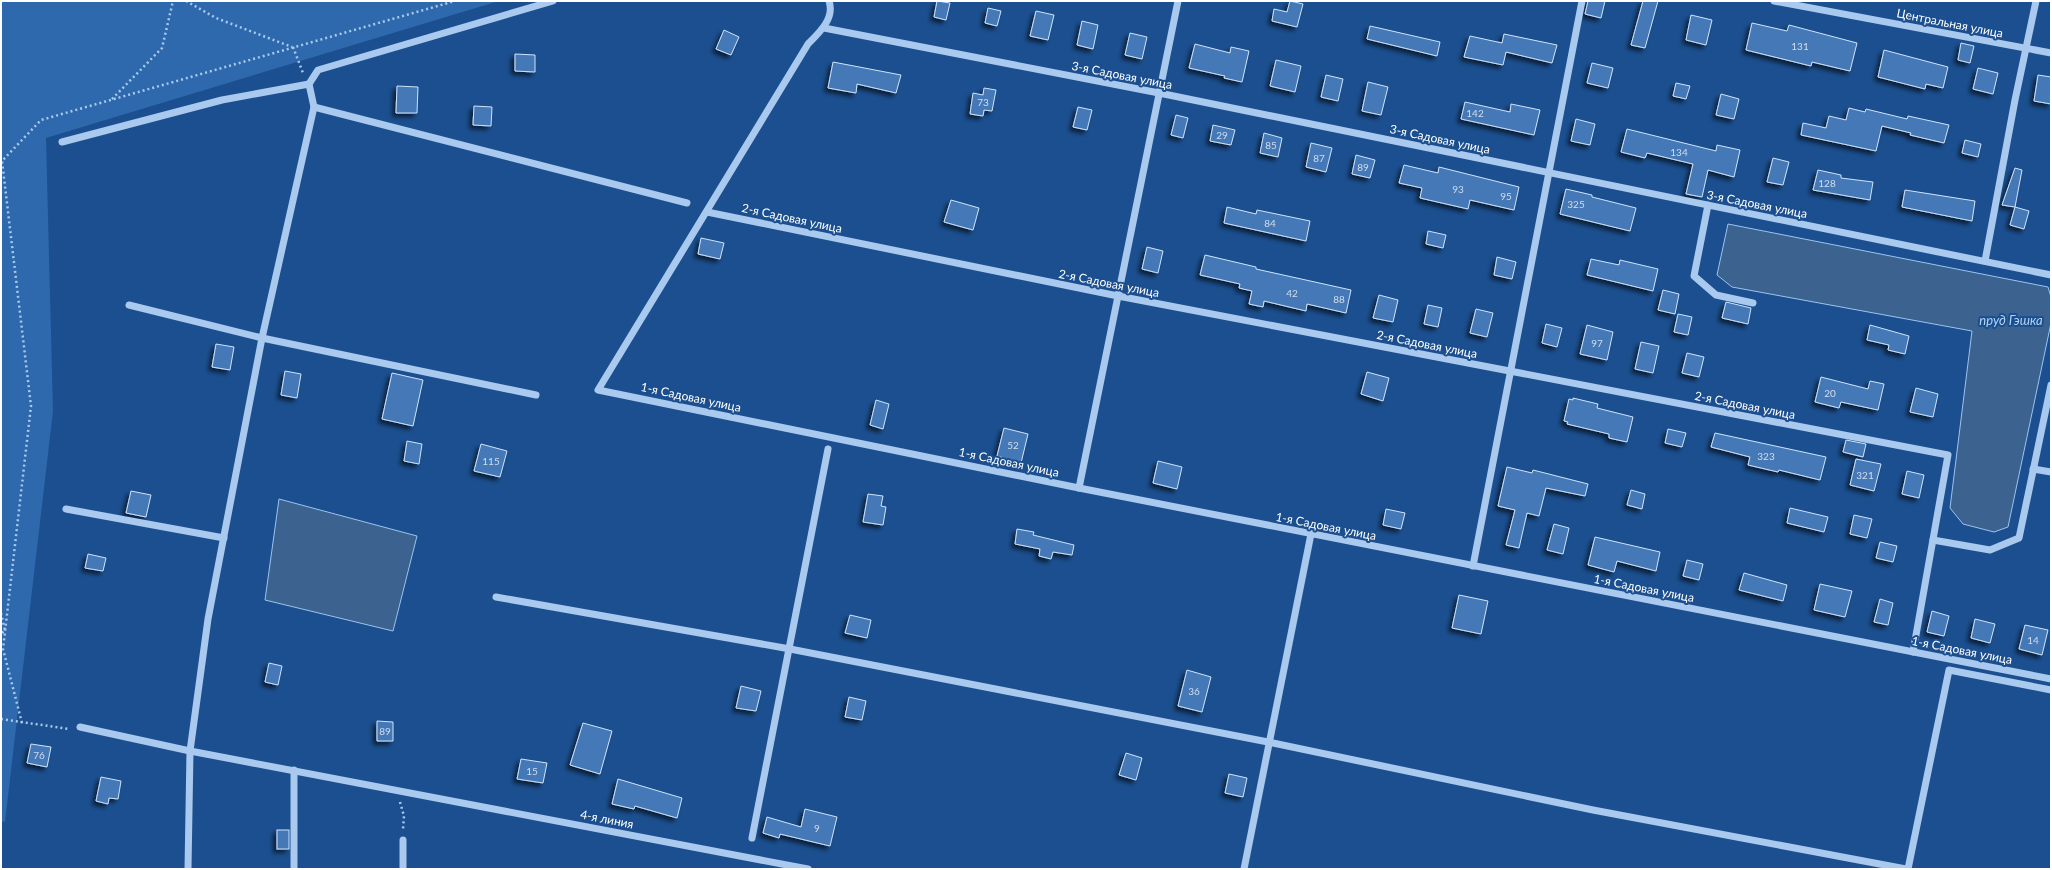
<svg xmlns="http://www.w3.org/2000/svg" width="2052" height="870" viewBox="0 0 2052 870" font-family="Lato,sans-serif">
<style>
.green{fill:#2e69ad}
.water{fill:#3c6290;stroke:#9cc4f0}
.building{fill:#4478b7;stroke:#cfe3fa;filter:url(#shadow)}
.lines{fill:none;stroke-linecap:round;stroke-linejoin:round}
.path{stroke:#a9c9ee;stroke-width:2.5;stroke-dasharray:2 3;stroke-linecap:butt}
.minor{stroke:#a9c9ee;stroke-width:7}
.labels{text-anchor:middle;dominant-baseline:central;stroke-width:4;stroke-linejoin:round;paint-order:stroke}
.number-label{font-size:10px;fill:#d0dded}
.street-label{font-size:12px;fill:#fff;stroke:#1b4f8f}
.water-label{font-size:13px;font-style:italic;fill:#b5d3f5;stroke:#1b4f8f}
</style>
<defs>
<filter id="shadow"><feDropShadow dx="-3.5" dy="3.5" stdDeviation="2" flood-color="#0009"/></filter>
</defs>
<rect width="100%" height="100%" fill="#1b4f8f"/>
<polygon class="green" points="1,1 499,1 46,138 53,411 5,822 1,821"/>
<g class="water">
<polygon points="1728,224 2048,287 2051,297 2051,323 2008,527 1994,532 1963,524 1950,508 1972,331 1732,287 1717,275"/>
<polygon points="279,499 417,536 393,631 265,600"/>
</g>
<g class="building">
<polygon points="937,1 950,3 946,20 934,17"/>
<polygon points="1290,1 1303,4 1297,27 1272,21 1274,9 1287,12"/>
<polygon points="1588,1 1605,1 1601,18 1585,14"/>
<polygon points="1643,1 1658,1 1645,48 1631,45"/>
<polygon points="988,8 1001,11 997,26 985,23"/>
<polygon points="1036,11 1054,15 1048,40 1030,36"/>
<polygon points="1691,15 1712,20 1706,45 1686,40"/>
<polygon points="1082,21 1098,25 1093,49 1077,45"/>
<polygon points="1752,23 1787,31 1789,25 1857,43 1850,71 1812,62 1811,66 1746,50"/>
<polygon points="1370,26 1440,42 1437,56 1367,39"/>
<polygon points="724,30 739,37 731,55 716,49"/>
<polygon points="1130,33 1147,37 1142,59 1125,55"/>
<polygon points="1504,34 1557,45 1552,63 1506,52 1503,65 1464,57 1470,36 1502,43"/>
<polygon points="1961,43 1974,46 1970,63 1958,60"/>
<polygon points="1195,44 1230,53 1231,47 1249,51 1242,82 1224,78 1225,76 1189,68"/>
<polygon points="1884,50 1948,67 1943,88 1926,84 1925,89 1878,77"/>
<polygon points="515,54 535,55 535,72 515,71"/>
<polygon points="1276,60 1301,66 1295,92 1270,86"/>
<polygon points="833,62 901,75 896,93 857,84 856,93 828,88"/>
<polygon points="1592,63 1613,68 1608,88 1587,83"/>
<polygon points="1978,68 1998,73 1993,94 1973,89"/>
<polygon points="1326,75 1343,79 1338,101 1321,97"/>
<polygon points="2038,75 2051,77 2051,104 2034,101"/>
<polygon points="1368,82 1388,87 1381,115 1362,111"/>
<polygon points="1676,83 1690,86 1686,99 1673,96"/>
<polygon points="397,86 418,87 417,113 396,113"/>
<polygon points="984,88 996,90 992,111 984,110 983,116 970,114 973,93 983,95"/>
<polygon points="1721,94 1739,99 1734,119 1716,115"/>
<polygon points="1465,102 1510,112 1511,104 1540,110 1534,135 1461,119"/>
<polygon points="474,106 492,107 491,126 473,125"/>
<polygon points="1078,107 1092,110 1087,130 1073,127"/>
<polygon points="1849,108 1865,112 1866,109 1907,119 1908,116 1949,125 1944,143 1910,135 1911,133 1882,126 1876,151 1801,135 1803,123 1826,128 1829,116 1846,120"/>
<polygon points="1176,115 1188,118 1183,138 1171,135"/>
<polygon points="1576,119 1595,124 1590,145 1571,141"/>
<polygon points="1213,125 1235,130 1231,145 1210,141"/>
<polygon points="1627,129 1716,151 1717,145 1740,150 1734,177 1708,170 1702,197 1686,194 1693,164 1647,153 1645,158 1621,152"/>
<polygon points="1264,133 1282,138 1278,157 1260,153"/>
<polygon points="1965,140 1981,144 1978,157 1962,153"/>
<polygon points="1311,143 1332,148 1326,172 1306,167"/>
<polygon points="1356,155 1375,160 1370,178 1352,174"/>
<polygon points="1773,158 1789,162 1783,185 1767,182"/>
<polygon points="1404,165 1438,173 1439,167 1519,187 1514,210 1470,200 1468,209 1420,198 1422,188 1399,183"/>
<polygon points="2015,168 2022,170 2015,207 2002,205"/>
<polygon points="1818,170 1841,175 1841,178 1873,182 1870,200 1813,190"/>
<polygon points="1566,189 1592,195 1592,197 1636,208 1630,231 1560,214"/>
<polygon points="1905,190 1975,201 1972,221 1902,207"/>
<polygon points="951,200 979,208 973,230 944,222"/>
<polygon points="1227,207 1256,214 1257,210 1310,221 1306,241 1224,223"/>
<polygon points="2015,207 2029,211 2024,229 2010,225"/>
<polygon points="1428,231 1446,235 1443,248 1426,244"/>
<polygon points="701,238 724,243 720,259 698,254"/>
<polygon points="1147,247 1163,251 1158,273 1142,269"/>
<polygon points="1205,255 1256,267 1256,269 1351,290 1346,313 1307,304 1306,311 1264,301 1263,307 1249,304 1252,291 1239,288 1240,284 1200,275"/>
<polygon points="1497,257 1516,262 1512,279 1494,275"/>
<polygon points="1591,259 1619,265 1620,260 1658,269 1653,291 1587,275"/>
<polygon points="1663,290 1679,294 1675,314 1658,310"/>
<polygon points="1379,295 1398,300 1393,322 1373,318"/>
<polygon points="1726,302 1751,308 1748,324 1722,318"/>
<polygon points="1428,305 1442,308 1438,327 1424,324"/>
<polygon points="1476,309 1493,313 1487,337 1470,333"/>
<polygon points="1678,314 1692,317 1688,335 1674,332"/>
<polygon points="1546,324 1562,328 1557,347 1542,343"/>
<polygon points="1587,325 1613,332 1607,360 1580,354"/>
<polygon points="1870,325 1909,336 1905,354 1888,350 1889,345 1867,340"/>
<polygon points="1641,342 1659,346 1653,373 1635,369"/>
<polygon points="216,344 234,347 230,370 212,367"/>
<polygon points="1687,353 1704,357 1699,377 1682,373"/>
<polygon points="285,371 301,374 297,398 281,395"/>
<polygon points="1367,372 1389,378 1383,401 1361,394"/>
<polygon points="392,373 423,380 413,426 382,419"/>
<polygon points="1821,377 1868,389 1870,381 1884,384 1878,410 1841,402 1839,408 1815,402"/>
<polygon points="1916,388 1938,394 1933,417 1910,412"/>
<polygon points="1573,398 1598,404 1597,408 1633,417 1627,442 1609,438 1609,434 1567,424 1568,422 1564,421 1569,399 1573,400"/>
<polygon points="876,400 889,404 883,429 870,425"/>
<polygon points="1004,428 1028,434 1021,463 997,456"/>
<polygon points="1668,429 1686,433 1682,447 1665,443"/>
<polygon points="1715,433 1826,457 1820,480 1779,470 1778,472 1748,465 1750,457 1711,447"/>
<polygon points="1846,440 1866,444 1863,457 1843,452"/>
<polygon points="407,441 422,444 419,464 404,461"/>
<polygon points="481,444 507,451 500,477 474,471"/>
<polygon points="1856,459 1881,464 1874,491 1850,485"/>
<polygon points="1158,461 1182,467 1177,489 1153,483"/>
<polygon points="1507,467 1532,473 1533,470 1588,484 1585,496 1546,488 1539,516 1527,513 1519,548 1506,545 1515,510 1498,506"/>
<polygon points="1907,471 1924,475 1919,498 1902,494"/>
<polygon points="1631,490 1645,494 1642,509 1627,505"/>
<polygon points="131,491 151,495 146,517 126,513"/>
<polygon points="868,494 883,496 881,506 886,507 883,525 863,522"/>
<polygon points="1790,508 1828,517 1824,532 1787,523"/>
<polygon points="1386,509 1405,513 1401,529 1383,525"/>
<polygon points="1854,515 1872,519 1867,538 1850,534"/>
<polygon points="1554,524 1569,528 1563,554 1547,550"/>
<polygon points="1017,529 1034,532 1033,535 1074,545 1072,555 1053,552 1051,559 1039,556 1040,549 1015,544"/>
<polygon points="1595,537 1660,552 1656,571 1617,561 1614,572 1588,565"/>
<polygon points="1880,542 1897,546 1893,562 1876,558"/>
<polygon points="88,554 106,558 103,571 85,568"/>
<polygon points="1687,560 1703,564 1699,580 1683,576"/>
<polygon points="1744,573 1787,585 1783,601 1739,590"/>
<polygon points="1820,584 1852,591 1845,617 1814,610"/>
<polygon points="1459,595 1488,601 1481,634 1452,628"/>
<polygon points="1880,599 1893,603 1888,625 1874,622"/>
<polygon points="1932,611 1949,616 1944,636 1927,632"/>
<polygon points="850,615 871,620 867,638 845,633"/>
<polygon points="1975,619 1995,624 1990,643 1971,638"/>
<polygon points="2025,625 2048,630 2042,655 2019,649"/>
<polygon points="269,663 282,666 278,685 265,682"/>
<polygon points="1187,670 1211,677 1202,712 1178,706"/>
<polygon points="741,686 761,691 756,711 736,708"/>
<polygon points="849,697 866,701 862,720 845,717"/>
<polygon points="377,721 393,722 393,741 377,741"/>
<polygon points="583,723 612,731 600,774 570,765"/>
<polygon points="31,744 51,747 47,767 27,763"/>
<polygon points="1126,753 1142,758 1136,780 1119,775"/>
<polygon points="521,759 547,763 543,783 517,779"/>
<polygon points="1229,774 1247,778 1243,797 1225,793"/>
<polygon points="101,777 121,781 118,799 109,798 108,804 96,801"/>
<polygon points="618,779 682,798 677,818 635,806 634,809 612,804"/>
<polygon points="805,809 837,817 830,846 780,834 779,838 763,833 767,817 801,827"/>
<rect x="277" y="830" width="12" height="19"/>
</g>
<g class="lines">
<g class="path">
<polyline points="186,1 216,18 292,47"/>
<polyline points="293,47 303,73"/>
<polyline points="112,99 162,48 173,1"/>
<polyline points="1,613 5,631 1,633"/>
<polyline points="1,719 69,729"/>
<polyline points="22,723 3,649 31,406 2,161 41,120 455,1"/>
<polyline points="400,802 404,816 403,829"/>
</g>
<g class="minor">
<path d="M829 1C835 18 820 32 808 44L598 390 1079 488 2051 679"/>
<polyline points="1774,1 2051,53"/>
<polyline points="824,28 1159,93 2051,275"/>
<polyline points="314,107 687,203"/>
<polyline points="62,142 222,100 309,84"/>
<polyline points="1708,205 1694,276 1716,295 1753,303"/>
<polyline points="707,212 1118,296 1948,455 1913,652"/>
<polyline points="1985,261 2015,100 2036,1"/>
<polyline points="129,305 262,338 536,395"/>
<polyline points="2033,469 2051,472"/>
<polyline points="1079,488 1178,1"/>
<polyline points="66,509 224,538"/>
<polyline points="1933,540 1990,550 2019,538 2051,385"/>
<polyline points="1473,566 1582,1"/>
<polyline points="496,597 790,649 1268,742 1593,810 1906,869"/>
<polyline points="80,727 190,751 808,869"/>
<polyline points="294,770 294,869"/>
<polyline points="752,838 828,449"/>
<polyline points="188,869 190,751 208,619 262,338 314,107 309,84 318,70 553,1"/>
<polyline points="403,869 403,840"/>
<polyline points="1244,869 1311,534"/>
<polyline points="1908,869 1949,670 2051,690"/>
</g>
</g>
<g class="labels">
<g class="number-label">
<text x="1800" y="46">131</text>
<text x="983" y="102">73</text>
<text x="1475" y="113">142</text>
<text x="1222" y="135">29</text>
<text x="1271" y="145">85</text>
<text x="1679" y="152">134</text>
<text x="1319" y="158">87</text>
<text x="1363" y="167">89</text>
<text x="1827" y="183">128</text>
<text x="1458" y="189">93</text>
<text x="1506" y="196">95</text>
<text x="1576" y="204">325</text>
<text x="1270" y="223">84</text>
<text x="1292" y="293">42</text>
<text x="1339" y="299">88</text>
<text x="1597" y="343">97</text>
<text x="1830" y="393">20</text>
<text x="1013" y="445">52</text>
<text x="1766" y="456">323</text>
<text x="491" y="461">115</text>
<text x="1865" y="475">321</text>
<text x="2033" y="640">14</text>
<text x="1194" y="691">36</text>
<text x="385" y="731">89</text>
<text x="39" y="755">76</text>
<text x="532" y="771">15</text>
<text x="817" y="828">9</text>
</g>
<g class="street-label">
<text transform="translate(1950 23) rotate(11)">Центральная улица</text>
<text transform="translate(1122 75) rotate(11)">3-я Садовая улица</text>
<text transform="translate(1440 139) rotate(12)">3-я Садовая улица</text>
<text transform="translate(1757 204) rotate(11)">3-я Садовая улица</text>
<text transform="translate(792 218) rotate(12)">2-я Садовая улица</text>
<text transform="translate(1109 283) rotate(11)">2-я Садовая улица</text>
<text transform="translate(1427 344) rotate(11)">2-я Садовая улица</text>
<text transform="translate(691 397) rotate(12)">1-я Садовая улица</text>
<text transform="translate(1745 405) rotate(11)">2-я Садовая улица</text>
<text transform="translate(1009 462) rotate(12)">1-я Садовая улица</text>
<text transform="translate(1326 526) rotate(11)">1-я Садовая улица</text>
<text transform="translate(1644 588) rotate(11)">1-я Садовая улица</text>
<text transform="translate(1962 650) rotate(11)">1-я Садовая улица</text>
<text transform="translate(607 819) rotate(11)">4-я линия</text>
</g>
<g class="water-label">
<text x="2011" y="320">пруд Гэшка</text>
</g>
</g>
<rect width="2052" height="870" fill="none" stroke="#ffffff" stroke-width="4"/>
</svg>
